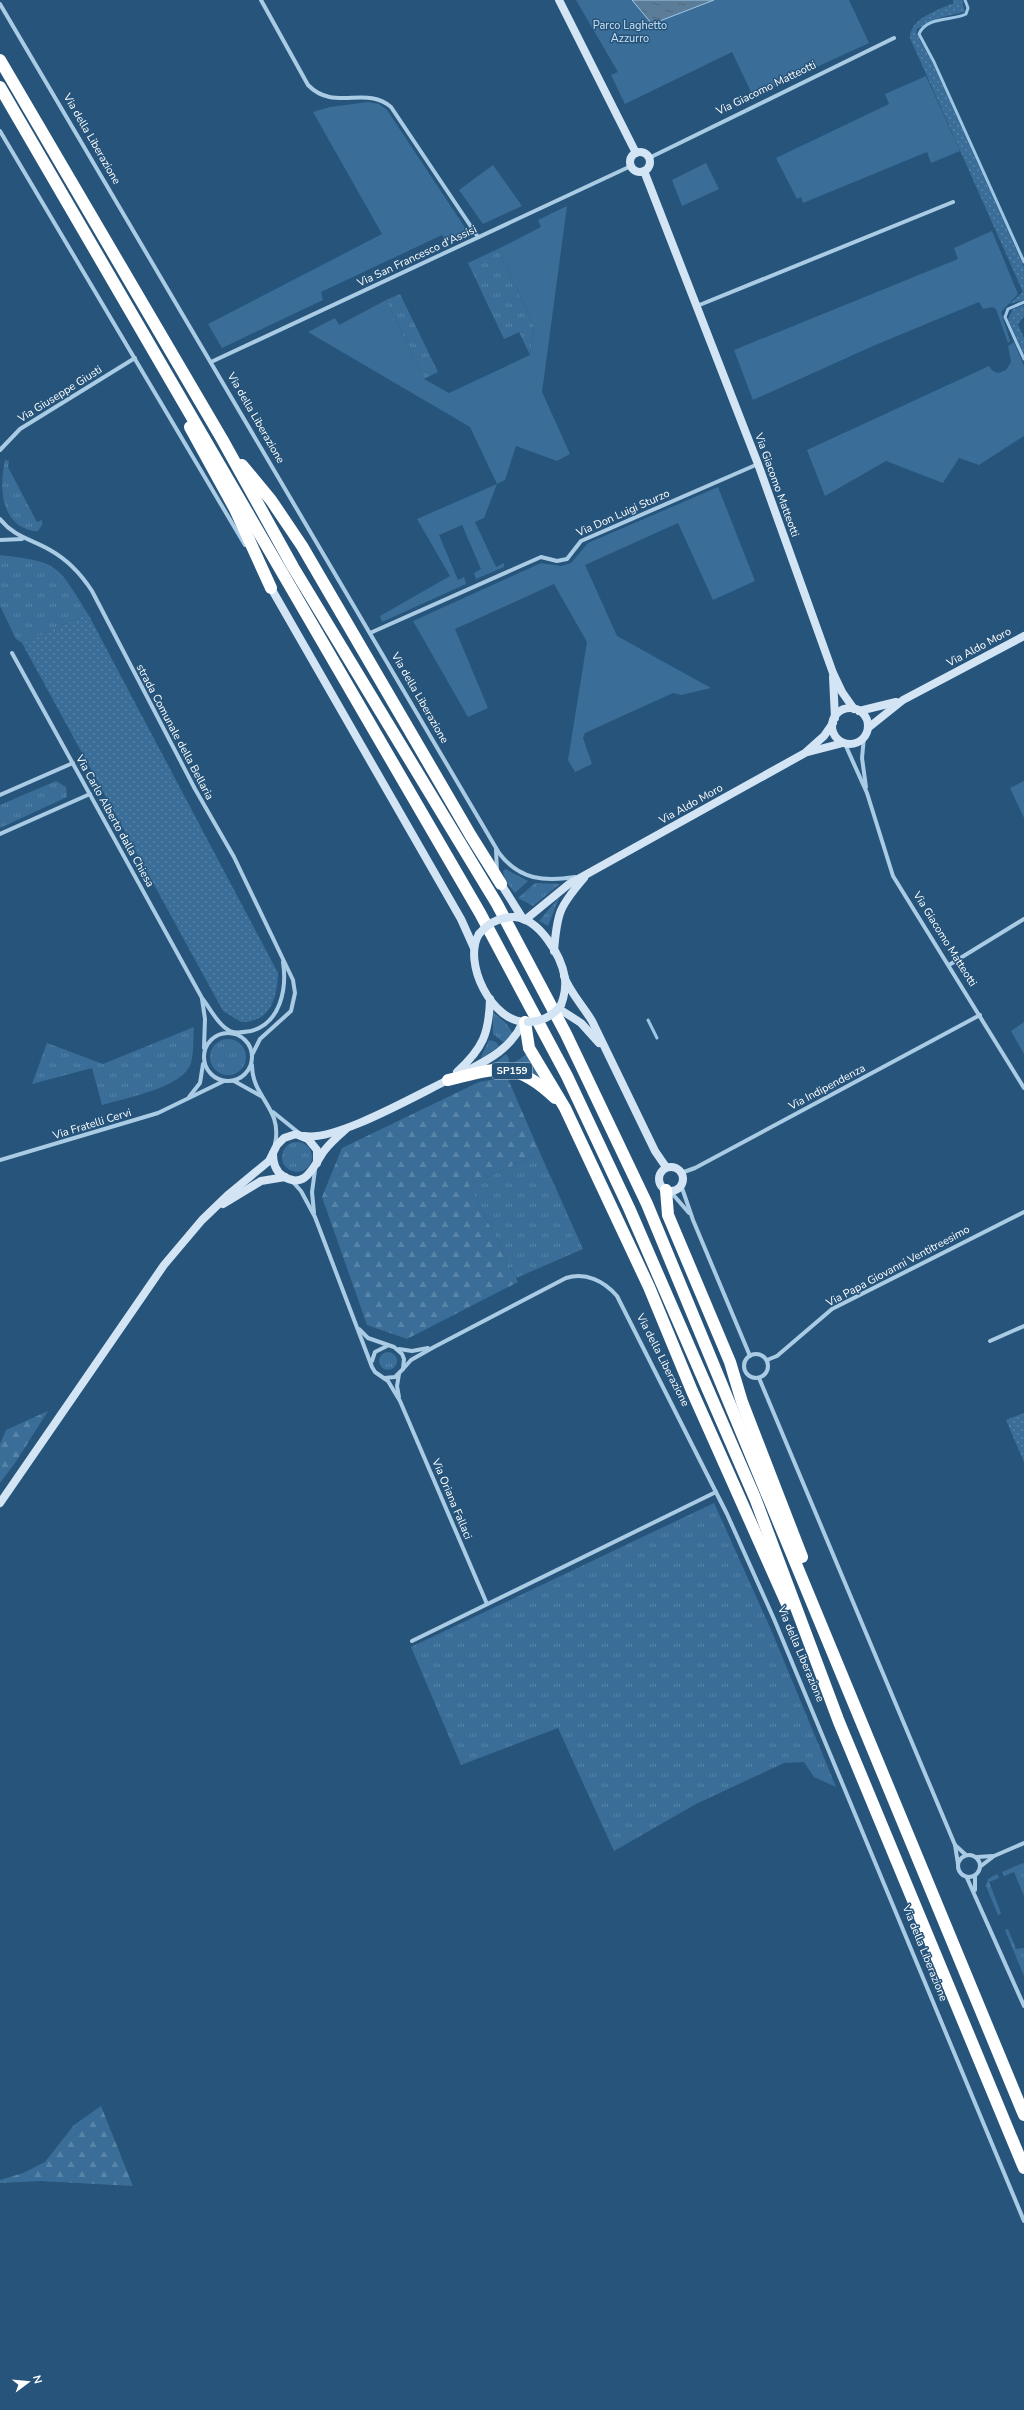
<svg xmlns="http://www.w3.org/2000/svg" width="1024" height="2410" viewBox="0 0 1024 2410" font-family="'Nunito Sans',sans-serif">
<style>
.grass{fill:url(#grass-tufts)}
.forest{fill:url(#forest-firs)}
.park{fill:#3a6e98}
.garden{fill:url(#garden-dots)}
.water{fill:url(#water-ripples);stroke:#9ec7e5}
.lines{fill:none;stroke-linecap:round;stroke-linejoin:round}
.stream{stroke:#9ec7e5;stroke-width:3}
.street{stroke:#aacbe4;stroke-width:4}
.secondary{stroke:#d3e5f4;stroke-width:8}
.highway{stroke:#fff;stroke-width:12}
.secondary-bridge{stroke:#d3e5f4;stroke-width:8}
.labels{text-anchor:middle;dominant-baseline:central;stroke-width:3;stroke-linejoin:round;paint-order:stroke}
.shield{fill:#26547b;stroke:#beccd7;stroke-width:1}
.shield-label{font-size:10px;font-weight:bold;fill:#fff}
.park-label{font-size:11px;fill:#cce2f4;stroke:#26547b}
.street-label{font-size:11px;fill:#fff;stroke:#26547b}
</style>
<defs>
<pattern id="grass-tufts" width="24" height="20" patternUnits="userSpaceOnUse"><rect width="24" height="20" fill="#3a6e98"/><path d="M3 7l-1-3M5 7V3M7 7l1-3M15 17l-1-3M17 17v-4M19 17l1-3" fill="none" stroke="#5884a7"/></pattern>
<pattern id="forest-firs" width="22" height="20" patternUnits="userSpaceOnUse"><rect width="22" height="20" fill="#3a6e98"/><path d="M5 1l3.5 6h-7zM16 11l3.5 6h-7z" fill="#5884a7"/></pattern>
<pattern id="garden-dots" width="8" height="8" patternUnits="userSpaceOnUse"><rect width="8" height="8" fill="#3a6e98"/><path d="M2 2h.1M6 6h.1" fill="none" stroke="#5884a7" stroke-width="1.8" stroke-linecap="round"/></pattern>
<pattern id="water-ripples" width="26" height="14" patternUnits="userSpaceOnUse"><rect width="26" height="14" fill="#5c7d99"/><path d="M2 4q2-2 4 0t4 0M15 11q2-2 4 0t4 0" fill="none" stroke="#556776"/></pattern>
</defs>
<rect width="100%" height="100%" fill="#26547b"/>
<g class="grass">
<polygon points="498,249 534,326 530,355 519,332 504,339 468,263"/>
<polygon points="400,294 438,372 424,379 386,300"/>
<path d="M5 460 9 461 8 467 37 522 42 520V525L38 531C32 532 26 529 20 526 0 512 0 484 5 460Z"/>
<path d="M0 555C59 562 57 564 88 614L22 643 16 639 0 606Z"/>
<polygon points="56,781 66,787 67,797 0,828 0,805"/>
<polygon points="505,869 528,881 515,893 505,880 503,871"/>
<polygon points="535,883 560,884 533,906 518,898"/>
<polygon points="560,896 548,926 539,921"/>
<polygon points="493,1012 506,1023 514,1035 504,1043 493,1034"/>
<path d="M194 1027C193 1038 194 1052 191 1063 183 1088 125 1098 102 1105L92 1068 32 1084 47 1043 103 1064Z"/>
<circle cx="228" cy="1057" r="18"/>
<polygon points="489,1040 496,1042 499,1046 482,1058 481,1057"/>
<polygon points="506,1054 509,1059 508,1064 495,1063"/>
<polygon points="527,1054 542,1079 515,1065 515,1062"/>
<circle cx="297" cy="1157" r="15"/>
<polygon points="540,1153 583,1249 516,1278 469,1185"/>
<circle cx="388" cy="1361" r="9"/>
<polygon points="714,1503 772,1632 836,1787 814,1777 804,1762 784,1763 696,1804 614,1851 558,1728 461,1765 411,1647"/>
<polygon points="1023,1863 1024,1864 1024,1896 1014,1872 1004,1876 1002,1872"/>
<polygon points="997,1874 999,1878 989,1882 1001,1913 998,1915 986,1886 988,1879"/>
<polygon points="1008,1929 1016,1949 1024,1948 1024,1976 1005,1930"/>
</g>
<g class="forest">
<polygon points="507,1077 540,1153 469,1185 518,1282 407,1339 367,1325 322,1197 342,1148 479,1082"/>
<polygon points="48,1411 15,1463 0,1483 0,1444 6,1430"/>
<polygon points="101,2106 133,2186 40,2181 0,2183 0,2180 23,2173 45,2162 74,2125"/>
</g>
<g class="park">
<polygon points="576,0 849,0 869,43 753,96 732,52 625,104 611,75 618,72"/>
<polygon points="926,76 960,151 931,163 927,152 803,203 801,197 797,199 776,158 889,104 885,94"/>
<polygon points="368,102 379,104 387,110 466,229 464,233 446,242 442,235 321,292 323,300 222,348 208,324 382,234 313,112 330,107"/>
<polygon points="706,163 719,189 682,206 672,180"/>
<polygon points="493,165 522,206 483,224 459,190"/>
<polygon points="567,206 542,392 570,454 557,461 516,446 505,480 497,484 484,518 475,522 496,567 504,563 504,567 476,579 474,573 481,569 462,525 439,535 458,580 464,577 466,584 382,622 380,616 450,576 417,519 497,484 470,427 308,332 335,318 339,325 386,300 424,379 449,393 530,355 534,326 498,249 541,227 538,220"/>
<polygon points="992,231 1018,294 1001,312 1010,341 1008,343 996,309 992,307 983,309 979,302 873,346 753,400 734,350 958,259 954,248"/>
<path d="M1014 342 1024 366V436L979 465 959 458 943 483 886 461 825 496 807 450 989 366C994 374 998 374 1006 370L1011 362 1008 346Z"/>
<polygon points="718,487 755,581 713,600 678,523 585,565 617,636 711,688 681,695 673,693 585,733 583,738 592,764 575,772 568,760 587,642 554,584 455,629 488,708 468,717 413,621 541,563 561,566 571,563 588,543"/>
<polygon points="1024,781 1024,818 1010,788"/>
<polygon points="1024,1022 1024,1054 1011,1031"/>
</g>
<g class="garden">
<path d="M953 0H962L965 12 938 18 917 29 916 33 934 66 1024 267V300L1009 304 1023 292 910 38C910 18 938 10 954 3Z"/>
<polygon points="1024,305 1024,316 1018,324 1024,338 1024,354 1008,319 1013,309"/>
<path d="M88 614 278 973C277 998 271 1022 241 1022L223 1011 22 643Z"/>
<polygon points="1024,1413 1024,1462 1006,1420"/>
</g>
<polygon class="water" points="632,0 714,0 652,24"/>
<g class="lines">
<g class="stream">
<path d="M965 0 968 8 966 14C953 21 926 16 919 34L934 62 1024 262"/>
<polyline points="1024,302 1008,309 1005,317 1024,359"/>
<polyline points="648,1020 657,1038"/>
</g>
<g class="street">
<path d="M261 0 308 85C334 112 366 85 391 107L478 237"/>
<path d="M0 4 499 853C519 880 545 882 575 877"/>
<polyline points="0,131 245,545"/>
<polyline points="649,158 894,38"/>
<polyline points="697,306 953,202"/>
<polyline points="211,362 631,166"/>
<polyline points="0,450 20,429 135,358"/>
<path d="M0 519C14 537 31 539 50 550 68 560 81 574 92 591L195 789 234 857 293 980 295 993 291 1011 260 1039 252 1055"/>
<polyline points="0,540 22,539"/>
<polyline points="370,633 541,557 557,561 567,559 581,541 758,464"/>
<path d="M12 653 202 998C210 1008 218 1025 230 1031 237 1034 244 1032 251 1031 281 1023 287 988 283 962"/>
<polyline points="864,737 862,758 866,787"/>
<polyline points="845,744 867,793 893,876 1024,1088"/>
<polyline points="0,795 73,763"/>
<polyline points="0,834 90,794"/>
<polyline points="496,850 497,871"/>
<polyline points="949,965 1024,919"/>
<polyline points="202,999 205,1019 204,1048"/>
<circle cx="228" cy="1057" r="24"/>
<path d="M252 1065C252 1098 283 1108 275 1144"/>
<polyline points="234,1081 261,1096"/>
<polyline points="189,1097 200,1083 203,1064"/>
<polyline points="273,1112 299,1133"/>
<polyline points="0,1160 158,1113 224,1081"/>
<polyline points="681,1173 695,1168 980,1015"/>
<polyline points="292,1181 301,1191 315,1217 372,1367 375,1372 388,1381 400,1401 487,1604"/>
<polyline points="681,1185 693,1220 750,1356"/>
<polyline points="670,1191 689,1213"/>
<polyline points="314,1213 312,1192 315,1170"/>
<polyline points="359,1329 368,1338 394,1347 402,1354 404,1359 403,1369 395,1377 384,1378"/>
<polyline points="990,1341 1024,1326"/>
<polyline points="399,1349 412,1351 428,1348"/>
<circle cx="756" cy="1366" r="12"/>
<polyline points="767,1360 777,1356 832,1309 1024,1212"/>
<polyline points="372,1361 375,1352 387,1346"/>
<path d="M403 1369 411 1360 434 1347 566 1278C586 1272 604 1281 617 1296L727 1514 774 1619 1024 2221"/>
<polyline points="399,1374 397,1386 399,1397"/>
<polyline points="759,1378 955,1845 958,1864"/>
<polyline points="412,1641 716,1492"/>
<polyline points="955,1845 966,1855"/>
<circle cx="969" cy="1866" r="11"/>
<polyline points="977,1857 993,1856"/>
<polyline points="981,1866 994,1856 1024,1843"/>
<polyline points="975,1877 975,1890"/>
<polyline points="967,1878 1024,2006"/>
</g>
<g class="secondary">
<polyline points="559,0 636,153"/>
<circle cx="640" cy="162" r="10"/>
<polyline points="644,171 758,464 833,673 842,692 854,709"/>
<polyline points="271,588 461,919 474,948"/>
<polyline points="833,677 835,718"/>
<circle cx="850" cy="726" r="18"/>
<polyline points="859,711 896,702"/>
<polyline points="868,728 903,700 1024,636"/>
<polyline points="808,752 843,743"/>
<polyline points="501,884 523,919"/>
<path d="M514 917C539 918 561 955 565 978 566 987 564 997 561 1005"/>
<polyline points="525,920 569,884 805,753 824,736 833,723"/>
<path d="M479 934C462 962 492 1024 528 1022"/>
<path d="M554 951C557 913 559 907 584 878"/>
<path d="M564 976C569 991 583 1006 592 1021L655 1151 666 1167"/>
<polyline points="564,1012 581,1023 599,1043"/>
<path d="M457 1072C483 1048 489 1034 490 999"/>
<path d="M463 1073C488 1060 511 1049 523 1022"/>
<path d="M304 1136C336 1142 420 1093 452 1078"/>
<path d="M273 1154C273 1163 275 1171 283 1176 306 1191 314 1165 324 1151 330 1143 338 1136 346 1129"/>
<circle cx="671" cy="1179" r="12"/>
<polyline points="223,1204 261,1181 285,1177"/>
<polyline points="0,1503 164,1265 202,1220 229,1194 269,1161 277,1145 284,1138 296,1134 308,1139 317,1150 317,1163"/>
</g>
<g class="highway">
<polyline points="0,60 222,439 293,567 497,904 566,1034 647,1204 1024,2115"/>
<polyline points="0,87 480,913 567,1076 629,1208 755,1498 839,1722 1024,2168"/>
<polyline points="190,427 235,509 271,588"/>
<polyline points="242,465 271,500 302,546 471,836 501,884"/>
<polyline points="525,1022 529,1048 565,1108 649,1287 692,1391 787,1604"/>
<path d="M448 1080C497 1068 514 1059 555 1098"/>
<polyline points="666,1190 668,1215 730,1362 742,1402 802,1557"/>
</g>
<g class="secondary-bridge">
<path d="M479 934C488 923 499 917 514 917"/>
<path d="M528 1022C540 1022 554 1016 561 1005"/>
</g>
</g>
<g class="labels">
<rect class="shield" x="492" y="1063" width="40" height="16" rx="3"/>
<g class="shield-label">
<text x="512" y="1071">SP159</text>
</g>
<g class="park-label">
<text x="630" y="25">Parco Laghetto<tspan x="630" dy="13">Azzurro</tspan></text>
</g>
<g class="street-label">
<text transform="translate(766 88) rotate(-26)">Via Giacomo Matteotti</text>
<text transform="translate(92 139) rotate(60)">Via della Liberazione</text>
<text transform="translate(417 256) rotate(-25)">Via San Francesco d'Assisi</text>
<text transform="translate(60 394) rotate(-32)">Via Giuseppe Giusti</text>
<text transform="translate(256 418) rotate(60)">Via della Liberazione</text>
<text transform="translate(777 485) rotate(70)">Via Giacomo Matteotti</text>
<text transform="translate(623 513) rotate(-24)">Via Don Luigi Sturzo</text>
<text transform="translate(979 647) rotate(-28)">Via Aldo Moro</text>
<text transform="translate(420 698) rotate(60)">Via della Liberazione</text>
<text transform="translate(175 732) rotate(62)">strada Comunale della Bellaria</text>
<text transform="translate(691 804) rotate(-29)">Via Aldo Moro</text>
<text transform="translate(115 821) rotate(61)">Via Carlo Alberto dalla Chiesa</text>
<text transform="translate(945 939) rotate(58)">Via Giacomo Matteotti</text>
<text transform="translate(827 1087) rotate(-28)">Via Indipendenza</text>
<text transform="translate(92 1124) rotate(-17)">Via Fratelli Cervi</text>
<text transform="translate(898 1266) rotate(-28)">Via Papa Giovanni Ventitreesimo</text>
<text transform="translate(663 1360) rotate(63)">Via della Liberazione</text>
<text transform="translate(452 1499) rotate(67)">Via Oriana Fallaci</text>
<text transform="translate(801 1654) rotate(67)">Via della Liberazione</text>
<text transform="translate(925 1953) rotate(68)">Via della Liberazione</text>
</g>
</g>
<g transform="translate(28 2382) rotate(74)" stroke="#26547b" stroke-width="3" paint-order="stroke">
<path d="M0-3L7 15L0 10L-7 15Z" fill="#ffffff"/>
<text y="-6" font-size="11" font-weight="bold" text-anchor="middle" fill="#ffffff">N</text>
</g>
</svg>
